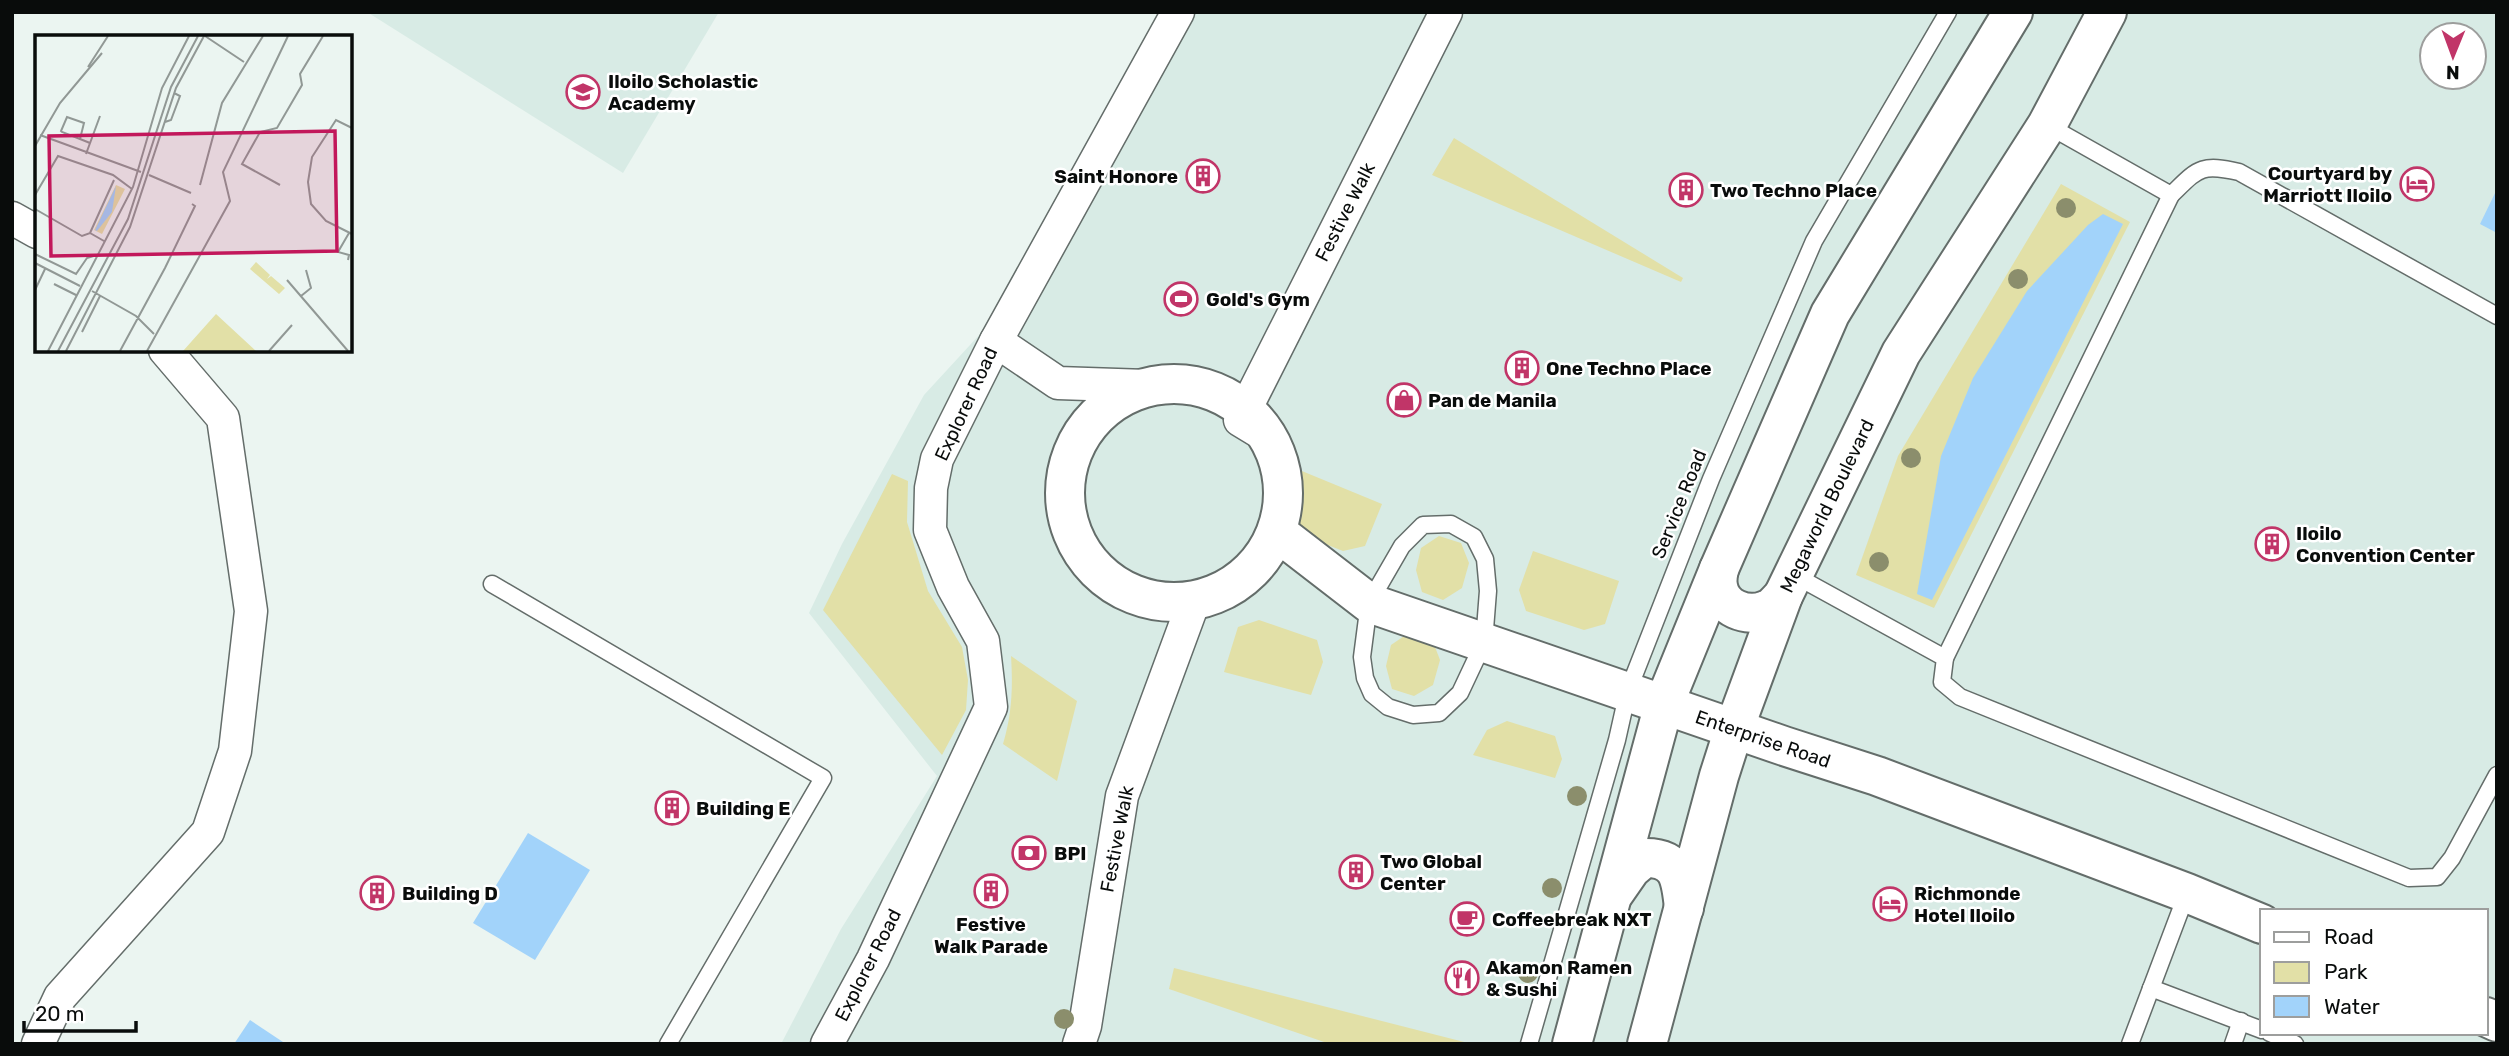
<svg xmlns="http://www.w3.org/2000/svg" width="2509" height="1056" viewBox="0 0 2509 1056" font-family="Rubik,sans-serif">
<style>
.built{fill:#d8ebe5;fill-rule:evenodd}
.green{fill:#e2e0a7}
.water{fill:#a2d3fa}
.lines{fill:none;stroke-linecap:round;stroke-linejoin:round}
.service-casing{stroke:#646d6a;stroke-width:19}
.minor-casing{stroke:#646d6a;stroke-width:35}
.tertiary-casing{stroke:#646d6a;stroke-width:42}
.secondary-casing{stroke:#646d6a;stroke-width:42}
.service{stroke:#fff;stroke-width:16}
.minor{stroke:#fff;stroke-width:32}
.tertiary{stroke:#fff;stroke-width:38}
.secondary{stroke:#fff;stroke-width:38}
.tree{fill:#8b8e6c}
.labels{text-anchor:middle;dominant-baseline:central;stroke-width:5;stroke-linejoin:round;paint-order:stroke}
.poi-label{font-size:19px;font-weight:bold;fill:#090c0b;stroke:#fff;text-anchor:start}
.street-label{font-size:19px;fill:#090c0b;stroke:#fff}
.inset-road{fill:none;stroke:#919895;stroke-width:2}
.view{fill:#c2185b;fill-opacity:0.15;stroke:#c2185b;stroke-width:3.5}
.inset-edge{fill:none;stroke:#090c0b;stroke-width:3.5}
</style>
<rect width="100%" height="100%" fill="#ebf5f1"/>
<g class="built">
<polygon points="367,12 719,12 623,173"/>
<path d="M1162 12H2497V1044H781L841 929 937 776 809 613 842 544 924 395 993 320ZM2432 35H2474V77H2432ZM2262 911H2486V1033H2262Z"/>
</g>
<g class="green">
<polygon points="1454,138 1683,278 1681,282 1432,175"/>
<polygon points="2061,184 2130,222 1934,608 1856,575 1898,456"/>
<polygon points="1297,469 1382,504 1365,546 1343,551 1287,529 1281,508"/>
<polygon points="892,474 908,481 907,522 928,591 962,647 968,680 966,710 942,755 823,610"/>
<polygon points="1439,536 1461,543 1469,563 1462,588 1443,600 1422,592 1416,570 1421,548"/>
<polygon points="1533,551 1619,581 1605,624 1584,630 1526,611 1519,590"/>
<polygon points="1259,620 1317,640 1323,662 1311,695 1224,672 1238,627"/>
<polygon points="1410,632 1432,639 1440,660 1433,685 1414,696 1392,689 1386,666 1391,645"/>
<path d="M1011 656 1077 701 1057 781 1003 744C1012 714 1013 688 1011 656Z"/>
<polygon points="1507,721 1555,736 1562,759 1555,778 1473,755 1487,730"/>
<polygon points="1174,968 1472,1044 1330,1044 1169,989"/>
</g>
<g class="water">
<polygon points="2497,189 2497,233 2480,224"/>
<polygon points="2103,214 2123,224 1932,600 1917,594 1941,456 1973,378 2027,291 2088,225"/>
<polygon points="528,833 590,870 535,960 473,923"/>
<polygon points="250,1020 286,1044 234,1044"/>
</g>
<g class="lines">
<defs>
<g id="service">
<path d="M2047 125 2171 195C2198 169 2200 163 2239 172L2497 316"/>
<polygon points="1451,524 1474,537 1485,559 1488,591 1484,642 1460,693 1439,713 1413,715 1388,707 1372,694 1365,678 1362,657 1369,603 1402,546 1423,525"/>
<polyline points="1794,575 1945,658 1942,682 1960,697 2409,878 2437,877 2452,858 2497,775"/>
<polyline points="492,584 823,778 668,1044"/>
<polyline points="1945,658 2171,195"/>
<polyline points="2151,988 2262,1030"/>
<polyline points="2270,1033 2295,1044"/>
<polyline points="1529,1044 1617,740 1628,691 1711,479 1814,241 1948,12"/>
<polyline points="2130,1044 2187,893"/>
<polyline points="2233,1044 2241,1021"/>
</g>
<g id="minor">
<polyline points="12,218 37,232"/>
<polyline points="996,341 1058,383 1147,386"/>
<polyline points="1268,437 1240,420 1446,12"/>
<polyline points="38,1044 60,997 208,832 235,751 251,611 223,418 165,350"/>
<polyline points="827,1044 873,959 991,707 983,641 953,587 930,530 931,488 937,459 996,341 1178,12"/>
<polyline points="1079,1044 1085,1026 1122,796 1194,601"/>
</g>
<g id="tertiary">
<circle cx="1174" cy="493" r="109"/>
<polyline points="1277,532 1369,603 1784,746 1877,776 2187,893 2262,924"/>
<polyline points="2486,1017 2497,1022"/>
</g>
<g id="secondary">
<path d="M1719 569C1718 574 1717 581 1718 586 1721 608 1747 618 1766 610 1773 608 1778 601 1783 596"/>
<path d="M1615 892 1631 869 1644 858C1679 857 1681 879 1684 908"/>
<polyline points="1572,1044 1664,704 1719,569 1830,314 2013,12"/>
<polyline points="1647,1044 1719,776 1734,729 1783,596 1901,353 2047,125 2107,12"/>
</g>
</defs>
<use href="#service" class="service-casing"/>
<use href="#minor" class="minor-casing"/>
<use href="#tertiary" class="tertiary-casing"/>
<use href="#secondary" class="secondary-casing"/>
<use href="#service" class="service"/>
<use href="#minor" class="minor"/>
<use href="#tertiary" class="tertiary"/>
<use href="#secondary" class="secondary"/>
</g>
<g class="tree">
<circle cx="2066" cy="208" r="10"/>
<circle cx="2018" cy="279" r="10"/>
<circle cx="1911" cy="458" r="10"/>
<circle cx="1879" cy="562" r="10"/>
<circle cx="1577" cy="796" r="10"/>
<circle cx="1552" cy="888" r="10"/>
<circle cx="1528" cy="973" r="10"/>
<circle cx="1064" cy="1019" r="10"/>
</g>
<defs>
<symbol id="school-ring" viewBox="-11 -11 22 22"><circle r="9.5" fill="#fff" stroke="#c13568" stroke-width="1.5"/><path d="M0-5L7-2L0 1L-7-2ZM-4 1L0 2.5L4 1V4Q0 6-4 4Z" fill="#c13568"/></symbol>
<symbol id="building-ring" viewBox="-11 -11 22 22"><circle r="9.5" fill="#fff" stroke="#c13568" stroke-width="1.5"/><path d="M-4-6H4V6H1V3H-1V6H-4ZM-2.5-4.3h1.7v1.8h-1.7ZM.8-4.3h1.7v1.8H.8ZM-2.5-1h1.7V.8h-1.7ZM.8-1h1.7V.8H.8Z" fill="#c13568"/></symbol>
<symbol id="hotel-ring" viewBox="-11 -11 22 22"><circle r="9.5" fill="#fff" stroke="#c13568" stroke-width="1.5"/><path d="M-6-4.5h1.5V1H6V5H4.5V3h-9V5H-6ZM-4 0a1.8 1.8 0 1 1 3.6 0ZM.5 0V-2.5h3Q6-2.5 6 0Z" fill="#c13568"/></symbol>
<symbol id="stadium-ring" viewBox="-11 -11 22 22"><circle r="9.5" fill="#fff" stroke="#c13568" stroke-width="1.5"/><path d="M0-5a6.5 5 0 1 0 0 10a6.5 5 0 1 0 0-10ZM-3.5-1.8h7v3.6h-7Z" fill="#c13568"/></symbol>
<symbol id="shop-ring" viewBox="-11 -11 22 22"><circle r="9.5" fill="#fff" stroke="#c13568" stroke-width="1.5"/><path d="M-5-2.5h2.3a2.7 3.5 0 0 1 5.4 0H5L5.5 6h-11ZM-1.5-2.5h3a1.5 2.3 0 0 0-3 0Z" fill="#c13568"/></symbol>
<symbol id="bank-ring" viewBox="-11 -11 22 22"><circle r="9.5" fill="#fff" stroke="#c13568" stroke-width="1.5"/><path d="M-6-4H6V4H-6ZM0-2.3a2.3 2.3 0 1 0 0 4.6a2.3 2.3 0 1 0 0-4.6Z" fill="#c13568"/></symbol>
<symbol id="cafe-ring" viewBox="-11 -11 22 22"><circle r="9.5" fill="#fff" stroke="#c13568" stroke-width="1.5"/><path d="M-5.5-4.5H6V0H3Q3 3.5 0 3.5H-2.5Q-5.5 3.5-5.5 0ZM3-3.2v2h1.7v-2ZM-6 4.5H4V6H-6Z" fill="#c13568"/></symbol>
<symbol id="restaurant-ring" viewBox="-11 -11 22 22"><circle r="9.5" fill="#fff" stroke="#c13568" stroke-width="1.5"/><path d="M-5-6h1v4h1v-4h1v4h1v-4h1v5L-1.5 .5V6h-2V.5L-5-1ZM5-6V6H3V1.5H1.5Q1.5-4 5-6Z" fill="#c13568"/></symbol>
</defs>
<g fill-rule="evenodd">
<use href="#school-ring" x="564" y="73" width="38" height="38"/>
<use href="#building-ring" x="1184" y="157" width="38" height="38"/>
<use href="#hotel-ring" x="2398" y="165" width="38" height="38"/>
<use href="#building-ring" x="1667" y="171" width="38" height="38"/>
<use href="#stadium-ring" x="1162" y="280" width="38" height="38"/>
<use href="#building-ring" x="1503" y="349" width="38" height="38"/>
<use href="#shop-ring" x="1385" y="381" width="38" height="38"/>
<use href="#building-ring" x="2253" y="525" width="38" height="38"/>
<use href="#building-ring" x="653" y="789" width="38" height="38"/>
<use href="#bank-ring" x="1010" y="834" width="38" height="38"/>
<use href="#building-ring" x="1337" y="853" width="38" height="38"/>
<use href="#building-ring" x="972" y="872" width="38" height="38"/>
<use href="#building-ring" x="358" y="874" width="38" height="38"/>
<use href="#hotel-ring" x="1871" y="885" width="38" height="38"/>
<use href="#cafe-ring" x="1448" y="900" width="38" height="38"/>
<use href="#restaurant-ring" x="1443" y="959" width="38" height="38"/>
</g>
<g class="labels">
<g class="poi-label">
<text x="608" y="81">Iloilo Scholastic<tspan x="608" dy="22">Academy</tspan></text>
<text x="2392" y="173" text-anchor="end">Courtyard by<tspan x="2392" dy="22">Marriott Iloilo</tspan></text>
<text x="1178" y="176" text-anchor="end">Saint Honore</text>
<text x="1710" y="190">Two Techno Place</text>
<text x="1206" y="299">Gold's Gym</text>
<text x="1546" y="368">One Techno Place</text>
<text x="1428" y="400">Pan de Manila</text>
<text x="2296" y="533">Iloilo<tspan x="2296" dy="22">Convention Center</tspan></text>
<text x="696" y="808">Building E</text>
<text x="1054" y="853">BPI</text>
<text x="1380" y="861">Two Global<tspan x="1380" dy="22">Center</tspan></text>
<text x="402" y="893">Building D</text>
<text x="1914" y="893">Richmonde<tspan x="1914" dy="22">Hotel Iloilo</tspan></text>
<text x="1492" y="919">Coffeebreak NXT</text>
<text x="991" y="924" text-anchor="middle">Festive<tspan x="991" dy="22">Walk Parade</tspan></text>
<text x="1486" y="967">Akamon Ramen<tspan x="1486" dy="22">&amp; Sushi</tspan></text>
</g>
<g class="street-label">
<text transform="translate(1345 212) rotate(-63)">Festive Walk</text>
<text transform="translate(966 404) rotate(-65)">Explorer Road</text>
<text transform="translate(1679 504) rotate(-68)">Service Road</text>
<text transform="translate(1827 506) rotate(-64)">Megaworld Boulevard</text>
<text transform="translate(1763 739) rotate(19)">Enterprise Road</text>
<text transform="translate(1117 839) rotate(-79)">Festive Walk</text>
<text transform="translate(868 965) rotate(-63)">Explorer Road</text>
</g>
</g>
<g transform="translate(35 35)">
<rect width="317" height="317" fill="#ebf5f1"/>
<path d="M81 150 90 154 67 199 59 195ZM221 227 235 240 232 244 236 241 250 253 244 259 215 234ZM181 279 221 316H148Z" fill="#e2e0a7"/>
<path d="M81 151 77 177 62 196 60 195Z" fill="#a2d3fa"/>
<path class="inset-road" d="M170 1 209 27M53 32 73 1M130 87 136 85 145 61 139 58M317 93 301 85 277 122 273 147 276 169 291 186 317 199M5 100 106 137M45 104 49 88 32 82 26 96 27 97 45 104 55 108M0 111 25 68 67 18M51 119 65 81M114 140 156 158M165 150 187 68 228 1M245 150 207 129 225 97 242 93 267 50 265 39 288 1M0 160 23 121 78 140 97 154M0 174 47 201 55 198 69 206M55 198 79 145M0 219 41 239 52 223 62 220M313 225 314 220 303 217 314 198M0 228 45 251M252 245 313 316M19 249 41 260M0 255 10 234M57 256 101 281 119 299M266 261 276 253 271 235M47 297 65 261M13 316 98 152 127 53 154 1M23 316 93 184 136 52 163 1M31 316 95 192 141 53 169 1M85 316 130 233 160 171 157 169M112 316 195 166 188 137 253 1M234 316 257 290"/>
<path class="view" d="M300 96 302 216 16 221 14 101Z"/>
<rect width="317" height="317" class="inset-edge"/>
</g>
<rect width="2509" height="1056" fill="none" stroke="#090c0b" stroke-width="28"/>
<rect x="2260" y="909" width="228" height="126" fill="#ffffff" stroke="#9d9e9d" stroke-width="2"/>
<rect x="2274" y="932" width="35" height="10" fill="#ffffff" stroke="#9d9e9d" stroke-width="2"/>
<text x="2324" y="944" font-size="21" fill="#090c0b">Road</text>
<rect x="2274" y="962" width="35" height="21" fill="#e2e0a7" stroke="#9d9e9d" stroke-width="2"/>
<text x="2324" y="979" font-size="21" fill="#090c0b">Park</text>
<rect x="2274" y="996" width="35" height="21" fill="#a2d3fa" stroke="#9d9e9d" stroke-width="2"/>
<text x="2324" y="1014" font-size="21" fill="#090c0b">Water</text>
<g transform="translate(2453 56) rotate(181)"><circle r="33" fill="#ffffff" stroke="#9d9e9d" stroke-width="2"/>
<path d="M0-5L12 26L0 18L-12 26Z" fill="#c13568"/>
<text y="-10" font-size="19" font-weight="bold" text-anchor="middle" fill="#090c0b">N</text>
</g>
<path d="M24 1021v10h112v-10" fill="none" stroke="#090c0b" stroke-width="3.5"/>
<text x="35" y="1021" font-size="21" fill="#090c0b" stroke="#ffffff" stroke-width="5" paint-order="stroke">20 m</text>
</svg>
